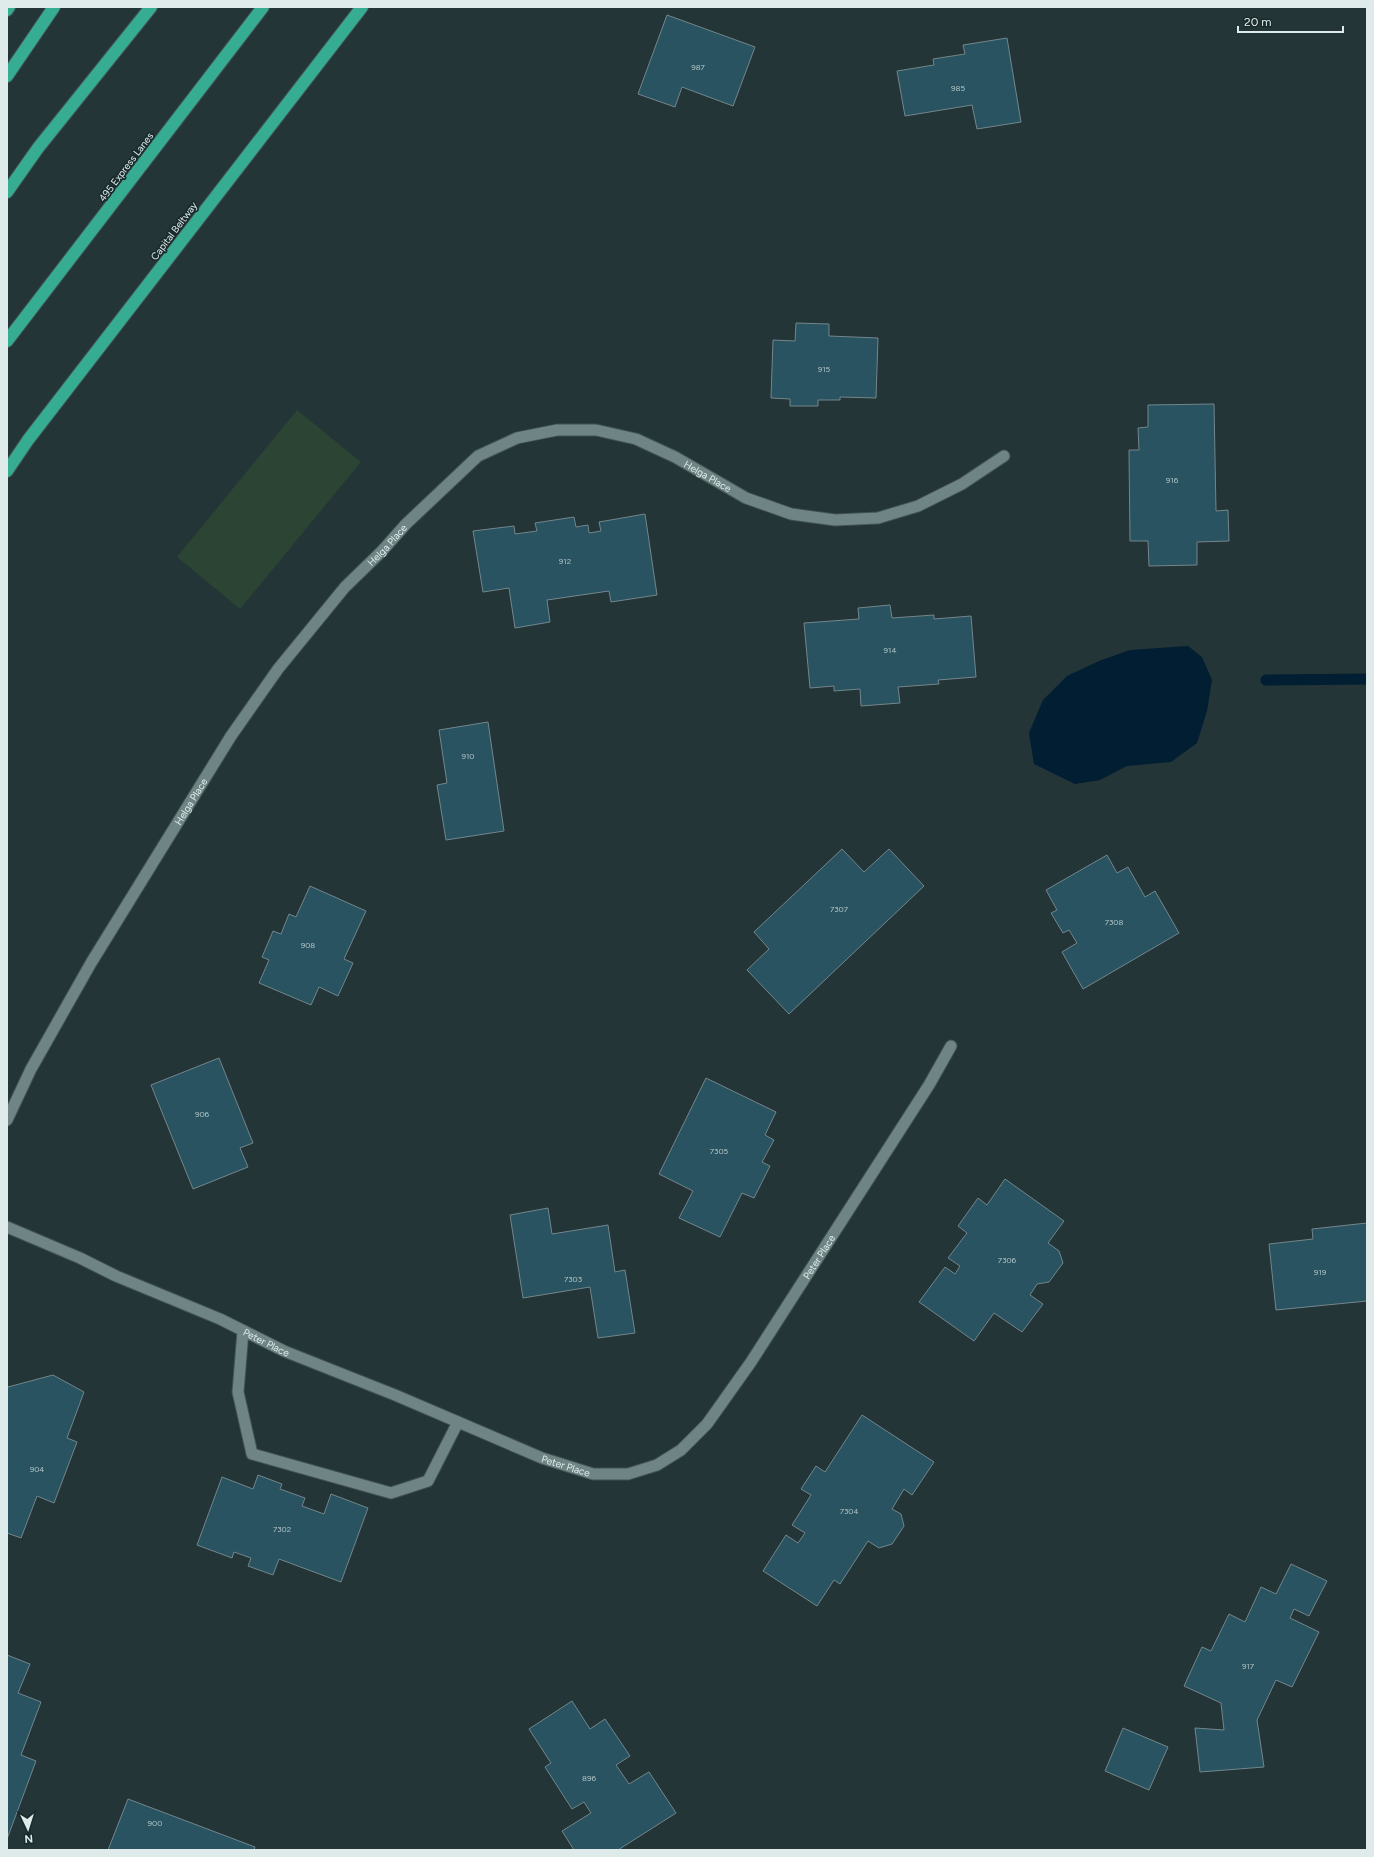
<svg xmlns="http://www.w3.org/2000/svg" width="1374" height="1857" viewBox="0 0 1374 1857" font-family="Figtree,sans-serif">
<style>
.green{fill:#2c4433}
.water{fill:#011e32}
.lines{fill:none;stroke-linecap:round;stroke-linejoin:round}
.stream{stroke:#011e32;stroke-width:11}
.building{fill:#295360;stroke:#73868c}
.service-casing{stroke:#425353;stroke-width:13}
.minor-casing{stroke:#425353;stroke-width:13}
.motorway-casing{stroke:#425353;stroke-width:14}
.service{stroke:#6f8484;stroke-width:11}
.minor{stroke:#6f8484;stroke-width:11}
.motorway{stroke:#36ac93;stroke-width:12}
.labels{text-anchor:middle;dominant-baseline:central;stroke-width:3.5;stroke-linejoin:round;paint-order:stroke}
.number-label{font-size:8px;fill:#b2c5c8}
.street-label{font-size:10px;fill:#dfebeb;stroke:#192b2c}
</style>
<rect width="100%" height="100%" fill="#233536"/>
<polygon class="green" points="297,410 361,462 240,609 177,557"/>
<polygon class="water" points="1188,646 1202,657 1212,680 1207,711 1197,743 1171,762 1127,766 1100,780 1075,784 1034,764 1029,733 1043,700 1067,676 1099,661 1130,650"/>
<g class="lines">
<polyline class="stream" points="1266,680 1367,679"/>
</g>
<g class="building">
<polygon points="667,15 755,47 733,106 682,87 675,107 638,94"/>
<polygon points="1007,38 1021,122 977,129 972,105 905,116 897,71 934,65 933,59 965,54 963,45"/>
<polygon points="796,323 829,324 829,336 878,338 876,398 840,397 840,400 818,400 818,406 790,406 790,399 771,398 773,340 795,341"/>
<polygon points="1214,404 1216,511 1228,510 1229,541 1197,542 1197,565 1149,566 1148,541 1130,541 1129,450 1139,450 1138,428 1148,427 1148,405"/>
<polygon points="645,514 657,595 611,602 609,591 547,600 550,622 515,628 509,588 483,592 473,531 514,526 515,534 537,531 535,523 574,517 576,527 588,525 589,533 601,531 599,522"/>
<polygon points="890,605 892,618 934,615 934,619 971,616 976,677 938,680 939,684 898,687 900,703 861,706 860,689 834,691 834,686 810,688 804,623 859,619 858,608"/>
<polygon points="488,722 504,831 446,840 437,785 447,783 439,730"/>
<polygon points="842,849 864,872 889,849 924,886 789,1014 747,970 769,949 754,932"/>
<polygon points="1107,855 1117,873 1128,867 1145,897 1155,891 1179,933 1083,989 1062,952 1077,943 1069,930 1063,933 1051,913 1057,910 1046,890"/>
<polygon points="310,886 366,911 344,959 353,963 338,996 319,987 311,1005 259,983 269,960 262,957 273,931 281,934 289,914 296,917"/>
<polygon points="219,1058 253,1143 240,1148 248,1167 193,1189 151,1085"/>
<polygon points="706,1078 776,1112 765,1135 774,1140 762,1162 770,1166 754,1198 742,1193 720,1237 679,1218 693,1191 659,1174"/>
<polygon points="1005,1179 1064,1221 1048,1243 1059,1251 1063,1263 1049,1282 1037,1284 1030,1295 1043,1304 1022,1332 994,1313 974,1341 919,1302 945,1267 955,1274 960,1266 948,1258 967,1233 958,1226 978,1198 987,1205"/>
<polygon points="548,1208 552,1234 608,1225 615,1272 625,1270 635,1333 598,1338 590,1287 523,1298 510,1215"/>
<polygon points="1367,1223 1367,1301 1276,1310 1269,1244 1313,1239 1312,1229"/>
<polygon points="53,1375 84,1392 67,1438 77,1442 54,1503 37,1496 21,1538 7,1533 7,1390 8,1387"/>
<polygon points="862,1415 934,1462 912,1495 904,1489 892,1509 901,1514 904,1526 892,1544 879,1548 868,1541 840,1584 834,1580 817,1606 763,1571 786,1535 798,1543 805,1533 792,1525 811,1495 801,1489 816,1466 825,1472"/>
<polygon points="258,1475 282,1484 280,1489 305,1498 302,1506 324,1514 331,1494 368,1508 341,1582 279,1559 273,1575 248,1566 251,1558 234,1552 232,1558 197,1545 222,1477 253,1489"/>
<polygon points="1291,1564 1327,1581 1309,1616 1294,1609 1290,1618 1319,1632 1292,1687 1276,1680 1257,1720 1264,1767 1200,1772 1195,1728 1224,1730 1221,1703 1184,1686 1202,1647 1211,1651 1229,1614 1245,1622 1261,1587 1276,1594"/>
<polygon points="7,1655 30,1664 18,1693 41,1702 21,1755 36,1761 7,1839"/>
<polygon points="572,1701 590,1729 605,1719 630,1756 616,1765 629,1784 649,1772 676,1813 618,1850 574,1850 562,1831 591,1813 584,1802 572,1809 545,1767 551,1763 529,1729"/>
<polygon points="1123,1728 1168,1747 1149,1790 1105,1771"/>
<polygon points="128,1799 255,1847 254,1850 108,1850"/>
</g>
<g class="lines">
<defs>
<polyline id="service" points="243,1331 238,1392 252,1454 391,1493 428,1481 458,1422"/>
<g id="minor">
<path id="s1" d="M7 1120 31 1069 91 963 231 736 278 669 345 587 382 551 406 524 478 456 517 438 557 430H596L636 439 675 457 746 498 791 514 835 520 878 518 918 506 962 484 1004 456"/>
<path id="s2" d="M7 1227 80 1258 116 1276 220 1319 284 1351 395 1395 542 1458 593 1474H628L657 1465 681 1450 707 1424 751 1362 929 1085 951 1046"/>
</g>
<g id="motorway">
<polyline points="7,10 9,7"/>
<polyline points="7,76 54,7"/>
<polyline points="7,192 38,148 151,7"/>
<polyline points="7,341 263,7"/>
<polyline points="7,471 28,440 362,7"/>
</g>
</defs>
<use href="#service" class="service-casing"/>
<use href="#minor" class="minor-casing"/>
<use href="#motorway" class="motorway-casing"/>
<use href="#service" class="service"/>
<use href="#minor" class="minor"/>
<use href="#motorway" class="motorway"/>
</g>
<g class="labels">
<g class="number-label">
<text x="698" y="67">987</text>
<text x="958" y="88">985</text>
<text x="824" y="369">915</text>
<text x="1172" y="480">916</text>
<text x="565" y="561">912</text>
<text x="890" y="650">914</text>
<text x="468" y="756">910</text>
<text x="839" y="909">7307</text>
<text x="1114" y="922">7308</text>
<text x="308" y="945">908</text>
<text x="202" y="1114">906</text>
<text x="719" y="1151">7305</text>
<text x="1007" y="1260">7306</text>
<text x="1320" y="1272">919</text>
<text x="573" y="1279">7303</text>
<text x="37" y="1469">904</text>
<text x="849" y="1511">7304</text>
<text x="282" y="1529">7302</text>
<text x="1248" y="1666">917</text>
<text x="589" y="1778">896</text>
<text x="155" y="1823">900</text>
</g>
<g class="street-label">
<text transform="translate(126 167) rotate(-53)">495 Express Lanes</text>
<text transform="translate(174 231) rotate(-53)">Capital Beltway</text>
<text stroke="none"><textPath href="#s1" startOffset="1064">Helga Place</textPath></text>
<text stroke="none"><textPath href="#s1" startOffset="692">Helga Place</textPath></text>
<text stroke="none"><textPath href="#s1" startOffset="368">Helga Place</textPath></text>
<text stroke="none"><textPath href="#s2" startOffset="968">Peter Place</textPath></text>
<text stroke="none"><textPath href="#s2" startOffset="284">Peter Place</textPath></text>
<text stroke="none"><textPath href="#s2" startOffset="608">Peter Place</textPath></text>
</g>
</g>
<rect width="1374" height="1857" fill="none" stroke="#dfebeb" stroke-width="16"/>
<g transform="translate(28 1829) rotate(176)" stroke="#192b2c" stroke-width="3" paint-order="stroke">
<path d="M0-3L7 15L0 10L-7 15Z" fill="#dfebeb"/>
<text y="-6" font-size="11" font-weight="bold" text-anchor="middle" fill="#dfebeb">N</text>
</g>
<path d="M1238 26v6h105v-6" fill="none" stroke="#dfebeb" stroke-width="2"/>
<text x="1244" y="26" font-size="12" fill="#dfebeb" stroke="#192b2c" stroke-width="3" paint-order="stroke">20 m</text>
</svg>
